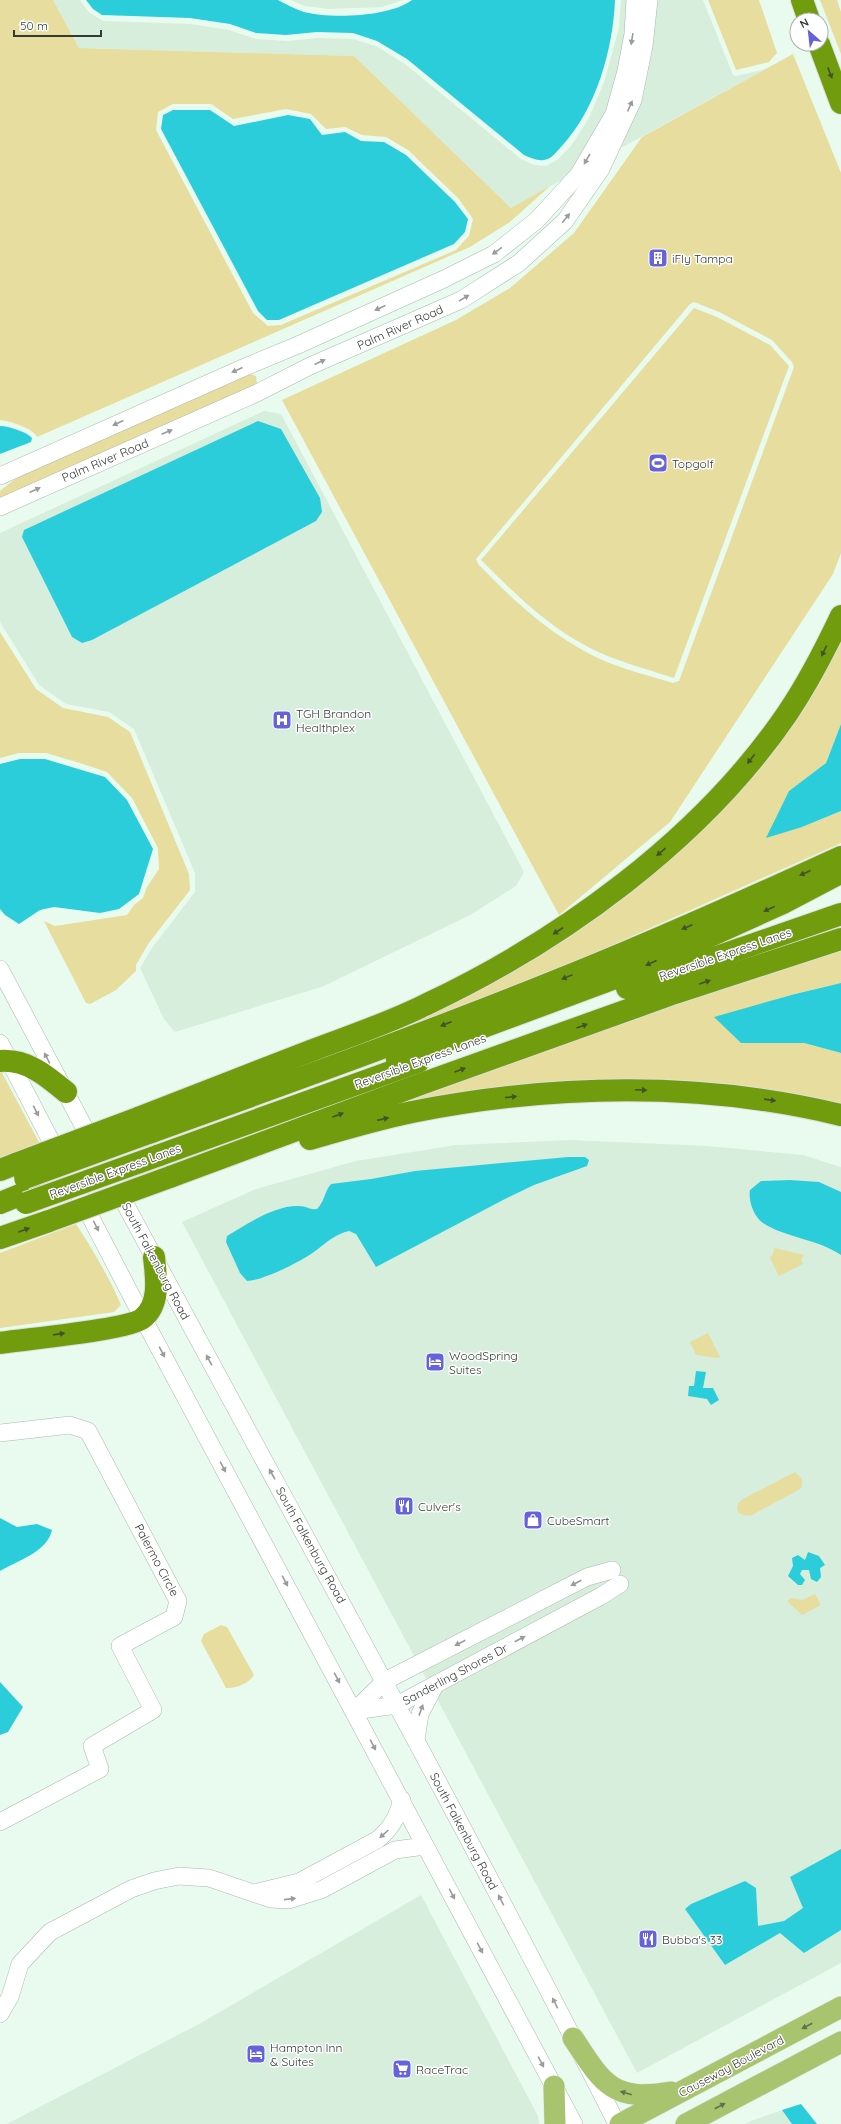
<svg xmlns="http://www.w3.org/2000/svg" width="841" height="2124" viewBox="0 0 841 2124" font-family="Quicksand,sans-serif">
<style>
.built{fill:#d7eedc}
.green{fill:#e6dd9e;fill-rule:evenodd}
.water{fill:#2bcddb}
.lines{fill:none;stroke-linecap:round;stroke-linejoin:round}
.minor-casing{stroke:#a9baad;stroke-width:18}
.major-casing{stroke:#dedfdf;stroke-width:22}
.highway-casing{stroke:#dedfdf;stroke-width:24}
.minor{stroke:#fff;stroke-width:17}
.major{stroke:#a9c46e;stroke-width:21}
.highway{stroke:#709c0e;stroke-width:22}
.highway-bridge-casing{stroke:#dedfdf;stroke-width:24;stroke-linecap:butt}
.highway-bridge{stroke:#709c0e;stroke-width:22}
.oneway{fill:#999c9a}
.oneway2{fill:#42522b}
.oneway3{fill:#62714c}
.labels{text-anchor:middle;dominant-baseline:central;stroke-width:3;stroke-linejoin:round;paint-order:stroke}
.poi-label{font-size:12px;fill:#333a35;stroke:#fff;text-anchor:start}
.street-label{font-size:12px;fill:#333a35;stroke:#fff}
</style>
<rect width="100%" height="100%" fill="#e9fbee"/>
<g class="built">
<polygon points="53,0 80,0 89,12 103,21 190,24 229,30 256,39 286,41 318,38 353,39 376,46 405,64 521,159 534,165 546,166 557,160 571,146 589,118 604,82 619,28 621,0 629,0 627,32 608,110 574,170 567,177 511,208 354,56 79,48"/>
<polygon points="291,0 403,0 382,7 329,9 305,6"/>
<polygon points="656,0 703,0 733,75 736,76 766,69 617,150"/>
<polygon points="264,411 281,414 524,872 516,886 470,915 324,986 175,1032 164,1019 140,968 152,948 195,892 195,873 134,729 109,712 66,704 39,685 0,622 0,533"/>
<polygon points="570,1140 707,1146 803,1155 841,1167 841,1963 637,2073 182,1222 256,1189 356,1161 456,1145"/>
<polygon points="421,1895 538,2116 539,2124 7,2124 199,2024"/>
<polygon points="782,2110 792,2124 745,2124 751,2121"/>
</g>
<g class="green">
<path d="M0 0H53L79 48 354 56 511 208 550 186 510 222 470 247 37 437C33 428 10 421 0 420ZM173 104H211L233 119 286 109 311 114 326 129 345 127 362 135 386 137 408 150 458 198 473 219 469 236 456 250 281 325 268 326 253 313 156 130 158 112Z"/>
<polygon points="708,0 759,0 777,53 769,62 736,70"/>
<polygon points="820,0 837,0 841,12 841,54"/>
<path d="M793 54 841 173V553L833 574 670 822 559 915 282 400 456 320 510 288 574 233 642 137ZM694 302 719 312 772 340 792 362 794 367 679 681 673 683C644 674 613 667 586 652 544 629 511 598 478 564L476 559 690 304Z"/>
<path d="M694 308 717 317 770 345 789 366 674 678C646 669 616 661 590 648 548 627 514 593 481 560Z"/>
<polygon points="250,374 256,376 257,384 0,500 0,491 20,475"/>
<polygon points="841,629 841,724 826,763 789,791 802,827 841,811 841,843 563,967 386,1036 384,1028 670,851"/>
<polygon points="0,632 36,689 63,708 108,717 130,732 189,874 190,890 148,944 136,965 136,971 116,990 90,1004 86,1003 44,921 55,926 127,915 134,905 143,898 147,887 159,869 158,848 132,798 107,772 83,764 46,753 19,753 0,758"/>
<polygon points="841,947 841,983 795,994 715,1017 741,1043 804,1043 841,1053 841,1105 818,1099 412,1104 410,1101 504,1062"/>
<polygon points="0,1069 41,1146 0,1161"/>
<path d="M76 1224C93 1250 109 1277 121 1305L114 1312 0 1328V1253Z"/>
<polygon points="774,1248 804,1255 801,1260 803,1264 779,1276 770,1258 773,1254"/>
<polygon points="708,1333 720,1357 717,1358 696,1355 690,1342"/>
<path d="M795 1472 802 1479V1486L800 1489 752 1515C739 1518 731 1507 743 1499Z"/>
<polygon points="815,1594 821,1605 802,1615 787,1601 792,1598 802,1600"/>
<path d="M221 1625 227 1627 254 1675C249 1683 236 1689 226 1688L201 1641 204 1634Z"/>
</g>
<g class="water">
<path d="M86 0H278C286 4 295 9 304 12 330 19 390 17 412 0H615C613 50 596 110 561 147 556 152 552 159 544 160 537 161 531 158 524 155L407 59 377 41 353 33 317 32 286 35 256 33 230 24 190 18 102 15 93 9Z"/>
<polygon points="173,110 210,110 234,126 288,115 310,119 322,135 345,132 361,141 384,142 406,155 455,202 468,219 465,232 454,244 279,320 267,320 258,311 161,129 163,115"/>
<polygon points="258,421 281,429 320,498 322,512 316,521 92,640 82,643 72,637 22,537 24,530"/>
<path d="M0 426C8 426 27 432 32 438L31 442 0 454Z"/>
<polygon points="841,724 841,811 802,827 766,838 789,791 826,763"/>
<polygon points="20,759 45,759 105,777 127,800 153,849 139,894 119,909 100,913 54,907 40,910 19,924 5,915 0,909 0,764"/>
<polygon points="841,983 841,1053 804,1043 741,1043 714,1017 795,994"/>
<path d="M568 1157H585L589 1160 587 1166 534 1185 503 1200 376 1267 356 1234 349 1231C336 1234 328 1241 318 1249 306 1259 263 1281 247 1281L240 1273 226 1242 227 1236C247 1224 275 1205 299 1206 306 1206 310 1210 317 1209 325 1201 324 1192 331 1184L371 1179 415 1171Z"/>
<path d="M790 1180 819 1182 841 1192V1255C818 1239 786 1238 763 1223 754 1217 748 1201 750 1190L761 1181Z"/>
<polygon points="696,1371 706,1372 703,1388 713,1388 719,1400 711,1405 707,1399 688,1396 689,1386 694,1386"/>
<path d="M0 1518 17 1527 37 1524 52 1530C47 1552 19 1560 0 1571Z"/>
<polygon points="808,1552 819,1556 825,1565 820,1568 821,1577 817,1582 811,1579 809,1570 802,1570 800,1574 805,1580 802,1585 798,1585 788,1576 793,1566 792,1558 798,1555 805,1560"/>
<polygon points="0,1682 23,1707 8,1732 0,1735"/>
<polygon points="841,1849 841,1930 804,1953 780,1933 725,1965 685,1909 691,1904 745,1881 756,1888 758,1926 784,1921 803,1908 790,1877"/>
<polygon points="801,2104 817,2124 792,2124 782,2110"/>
</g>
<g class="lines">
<defs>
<g id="minor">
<polyline points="0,476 245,367 298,345 444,279 494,254 537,220 579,174 614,114 626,71 633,34 635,0"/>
<polyline points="0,507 257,393 310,366 461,300 519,263 565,221 601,169 633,100 644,46 649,0"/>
<path d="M0 969C59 1080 117 1190 177 1300 325 1574 476 1846 617 2124"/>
<polyline points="0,1043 143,1318 574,2124"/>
<polyline points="0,1433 70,1425 88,1431 178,1601 174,1617 120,1646 153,1710 92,1746 100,1769 0,1822"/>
<polyline points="354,1711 397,1705 601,1596 620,1584"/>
<polyline points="354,1711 385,1681 587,1577 612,1570"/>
<polyline points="416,1740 420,1714 435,1685"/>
<path d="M258 1892 299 1882 377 1840C392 1828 397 1817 402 1800"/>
<polyline points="0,2014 10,1997 20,1964 50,1932 131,1889 154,1881 179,1876 209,1878 271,1899 289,1900 321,1890 395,1850 425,1846"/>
</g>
<g id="major">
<path d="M573 2038C603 2084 612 2102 671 2092"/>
<polyline points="554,2086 555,2124"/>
<polyline points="620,2124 841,2007"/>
<polyline points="686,2124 841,2042"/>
</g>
<g id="highway">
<polyline points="802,0 809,20"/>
<polyline points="819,44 841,103"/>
<polyline points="627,988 841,914"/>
<polyline points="397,1059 626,974 783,903 840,873"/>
<path d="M0 1061C27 1059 47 1076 66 1092"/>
<path d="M138 1118C196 1095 255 1073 313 1050 350 1036 389 1023 425 1005 561 941 701 840 787 714 808 683 825 650 841 616"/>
<path d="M146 1134C284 1084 422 1035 558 980 654 942 747 900 841 857"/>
<path d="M310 1139C344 1129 378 1119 412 1112 553 1084 701 1081 841 1115"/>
<polyline points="157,1156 418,1062"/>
<polyline points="0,1170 18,1163"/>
<polyline points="170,1177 421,1084 675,993 841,939"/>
<polyline points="0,1203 32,1190"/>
<polyline points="0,1238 49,1221"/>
<path d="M0 1343C25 1339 129 1330 143 1318 161 1303 156 1276 154 1257"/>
</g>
</defs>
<use href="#minor" class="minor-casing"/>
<use href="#major" class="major-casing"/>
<use href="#highway" class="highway-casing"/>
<use href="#minor" class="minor"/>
<use href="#major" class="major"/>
<use href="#highway" class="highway"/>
<defs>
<g id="highway-bridge">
<polyline points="18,1163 138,1118"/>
<polyline points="25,1178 146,1134"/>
<polyline points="26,1203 157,1156"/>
<polyline points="49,1221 170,1177"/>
</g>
</defs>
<use href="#highway-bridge" class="highway-bridge-casing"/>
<use href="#highway-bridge" class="highway-bridge"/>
</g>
<defs><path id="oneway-solid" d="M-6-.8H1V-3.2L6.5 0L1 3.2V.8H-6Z"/></defs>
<g class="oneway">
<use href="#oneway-solid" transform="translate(632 39) rotate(99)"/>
<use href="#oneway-solid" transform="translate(630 106) rotate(-66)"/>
<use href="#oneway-solid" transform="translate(587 159) rotate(120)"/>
<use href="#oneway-solid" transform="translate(566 218) rotate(-51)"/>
<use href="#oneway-solid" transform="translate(497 251) rotate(144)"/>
<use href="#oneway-solid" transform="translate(464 298) rotate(-31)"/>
<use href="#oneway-solid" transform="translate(380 308) rotate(156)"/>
<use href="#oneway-solid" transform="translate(320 362) rotate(-24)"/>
<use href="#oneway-solid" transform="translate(237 370) rotate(156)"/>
<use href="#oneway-solid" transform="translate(118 423) rotate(156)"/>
<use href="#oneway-solid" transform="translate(167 432) rotate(-23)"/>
<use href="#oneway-solid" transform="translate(35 490) rotate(-25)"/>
<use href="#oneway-solid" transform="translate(47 1058) rotate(-118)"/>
<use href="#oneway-solid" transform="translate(36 1111) rotate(63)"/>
<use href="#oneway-solid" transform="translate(96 1226) rotate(63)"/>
<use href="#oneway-solid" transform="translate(162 1352) rotate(62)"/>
<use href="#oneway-solid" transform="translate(209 1360) rotate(-119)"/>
<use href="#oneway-solid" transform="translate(223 1467) rotate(62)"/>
<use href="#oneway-solid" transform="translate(272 1474) rotate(-119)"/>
<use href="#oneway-solid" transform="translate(285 1581) rotate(62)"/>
<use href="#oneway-solid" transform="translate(576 1583) rotate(153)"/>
<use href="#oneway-solid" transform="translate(520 1639) rotate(-28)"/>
<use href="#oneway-solid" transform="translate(460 1643) rotate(153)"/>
<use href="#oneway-solid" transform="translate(337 1678) rotate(62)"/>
<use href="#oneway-solid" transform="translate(421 1710) rotate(-70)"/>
<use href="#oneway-solid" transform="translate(373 1745) rotate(62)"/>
<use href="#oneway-solid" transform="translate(384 1834) rotate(138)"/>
<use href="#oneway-solid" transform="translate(452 1894) rotate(62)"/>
<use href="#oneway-solid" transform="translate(290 1899) rotate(-6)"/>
<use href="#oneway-solid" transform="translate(501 1900) rotate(-118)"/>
<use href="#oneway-solid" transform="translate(480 1948) rotate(62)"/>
<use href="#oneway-solid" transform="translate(555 2003) rotate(-117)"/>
<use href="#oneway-solid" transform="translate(541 2062) rotate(62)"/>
</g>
<g class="oneway2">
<use href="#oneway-solid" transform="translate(830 73) rotate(69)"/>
<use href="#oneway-solid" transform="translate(824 651) rotate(116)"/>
<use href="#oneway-solid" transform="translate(751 759) rotate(128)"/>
<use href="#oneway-solid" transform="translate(661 852) rotate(139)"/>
<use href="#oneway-solid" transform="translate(805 873) rotate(156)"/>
<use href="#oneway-solid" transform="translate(769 909) rotate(156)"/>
<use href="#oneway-solid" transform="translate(687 927) rotate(157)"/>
<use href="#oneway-solid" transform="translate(558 931) rotate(147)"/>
<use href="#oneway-solid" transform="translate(651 963) rotate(156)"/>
<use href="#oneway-solid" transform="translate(567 977) rotate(158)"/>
<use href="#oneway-solid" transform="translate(705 982) rotate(-19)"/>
<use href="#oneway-solid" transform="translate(446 1024) rotate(159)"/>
<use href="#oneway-solid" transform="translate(582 1026) rotate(-20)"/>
<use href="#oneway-solid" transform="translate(460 1070) rotate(-20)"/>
<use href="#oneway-solid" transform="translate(641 1090) rotate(2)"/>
<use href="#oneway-solid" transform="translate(511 1097) rotate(-6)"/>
<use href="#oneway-solid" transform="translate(770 1100) rotate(8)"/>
<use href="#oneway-solid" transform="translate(338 1115) rotate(-20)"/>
<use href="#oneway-solid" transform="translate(383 1119) rotate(-13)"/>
<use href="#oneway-solid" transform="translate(24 1230) rotate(-20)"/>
<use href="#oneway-solid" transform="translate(59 1334) rotate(-8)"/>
</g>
<g class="oneway3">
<use href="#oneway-solid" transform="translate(807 2026) rotate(152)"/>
<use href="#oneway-solid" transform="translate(626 2093) rotate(-164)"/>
<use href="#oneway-solid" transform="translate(720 2106) rotate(-28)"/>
</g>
<defs>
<symbol id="building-square" viewBox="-11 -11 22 22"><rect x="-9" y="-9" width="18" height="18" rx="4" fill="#6662db" stroke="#fff"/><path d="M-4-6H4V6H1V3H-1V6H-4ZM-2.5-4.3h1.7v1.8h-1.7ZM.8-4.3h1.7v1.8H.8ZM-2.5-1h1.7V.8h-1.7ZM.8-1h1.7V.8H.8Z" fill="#fff"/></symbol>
<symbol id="stadium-square" viewBox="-11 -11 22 22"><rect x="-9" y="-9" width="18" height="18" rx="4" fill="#6662db" stroke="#fff"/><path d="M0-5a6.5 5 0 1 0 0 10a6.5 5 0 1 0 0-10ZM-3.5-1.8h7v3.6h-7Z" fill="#fff"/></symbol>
<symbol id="hospital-square" viewBox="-11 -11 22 22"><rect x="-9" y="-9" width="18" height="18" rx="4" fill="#6662db" stroke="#fff"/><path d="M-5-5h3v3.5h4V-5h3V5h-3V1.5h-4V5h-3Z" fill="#fff"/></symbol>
<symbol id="hotel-square" viewBox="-11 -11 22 22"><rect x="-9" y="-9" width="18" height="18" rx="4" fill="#6662db" stroke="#fff"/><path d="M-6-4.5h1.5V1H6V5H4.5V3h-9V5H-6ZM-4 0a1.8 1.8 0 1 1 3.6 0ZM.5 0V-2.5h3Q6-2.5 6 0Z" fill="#fff"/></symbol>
<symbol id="restaurant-square" viewBox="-11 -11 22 22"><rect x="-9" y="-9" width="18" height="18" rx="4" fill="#6662db" stroke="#fff"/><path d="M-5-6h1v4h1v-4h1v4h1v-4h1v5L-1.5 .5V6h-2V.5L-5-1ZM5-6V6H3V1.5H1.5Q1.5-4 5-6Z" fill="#fff"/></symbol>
<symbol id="shop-square" viewBox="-11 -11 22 22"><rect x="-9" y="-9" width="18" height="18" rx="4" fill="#6662db" stroke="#fff"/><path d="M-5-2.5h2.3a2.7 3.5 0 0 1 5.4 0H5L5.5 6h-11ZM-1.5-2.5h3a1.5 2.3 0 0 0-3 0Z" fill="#fff"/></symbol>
<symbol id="supermarket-square" viewBox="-11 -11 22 22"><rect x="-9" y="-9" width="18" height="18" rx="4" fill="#6662db" stroke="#fff"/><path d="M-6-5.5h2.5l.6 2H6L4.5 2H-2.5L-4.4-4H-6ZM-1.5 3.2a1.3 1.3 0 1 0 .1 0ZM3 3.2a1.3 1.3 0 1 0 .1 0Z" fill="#fff"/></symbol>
</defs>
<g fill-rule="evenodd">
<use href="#building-square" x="647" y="247" width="22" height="22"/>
<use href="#stadium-square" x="647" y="452" width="22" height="22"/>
<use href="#hospital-square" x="271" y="709" width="22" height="22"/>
<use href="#hotel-square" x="424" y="1351" width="22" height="22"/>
<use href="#restaurant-square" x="393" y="1495" width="22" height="22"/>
<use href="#shop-square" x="522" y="1509" width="22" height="22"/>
<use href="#restaurant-square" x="637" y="1928" width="22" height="22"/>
<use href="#hotel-square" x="245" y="2043" width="22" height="22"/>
<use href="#supermarket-square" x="391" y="2058" width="22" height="22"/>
</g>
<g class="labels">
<g class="poi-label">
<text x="672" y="258">iFly Tampa</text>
<text x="672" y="463">Topgolf</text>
<text x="296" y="713">TGH Brandon<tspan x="296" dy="14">Healthplex</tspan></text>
<text x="449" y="1355">WoodSpring<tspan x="449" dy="14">Suites</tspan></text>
<text x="418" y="1506">Culver's</text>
<text x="547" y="1520">CubeSmart</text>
<text x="662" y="1939">Bubba's 33</text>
<text x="270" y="2047">Hampton Inn<tspan x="270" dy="14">&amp; Suites</tspan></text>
<text x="416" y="2069">RaceTrac</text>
</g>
<g class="street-label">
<text transform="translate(400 327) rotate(-24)">Palm River Road</text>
<text transform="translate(105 460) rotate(-23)">Palm River Road</text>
<text transform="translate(725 954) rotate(-19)">Reversible Express Lanes</text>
<text transform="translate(420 1061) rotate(-20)">Reversible Express Lanes</text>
<text transform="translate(115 1171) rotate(-20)">Reversible Express Lanes</text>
<text transform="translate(156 1261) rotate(62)">South Falkenburg Road</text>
<text transform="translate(311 1545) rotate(61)">South Falkenburg Road</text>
<text transform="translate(157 1560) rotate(62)">Palermo Circle</text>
<text transform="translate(455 1674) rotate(-28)">Sanderling Shores Dr</text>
<text transform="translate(464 1831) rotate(62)">South Falkenburg Road</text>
<text transform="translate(731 2066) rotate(-28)">Causeway Boulevard</text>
</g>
</g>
<g transform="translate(809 32) rotate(332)"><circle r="19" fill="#ffffff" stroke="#adb0ae"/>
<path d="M0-3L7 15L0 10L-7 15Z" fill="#6662db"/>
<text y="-6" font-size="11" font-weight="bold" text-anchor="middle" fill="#333a35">N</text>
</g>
<path d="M14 30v6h87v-6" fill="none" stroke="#333a35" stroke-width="2"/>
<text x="20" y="30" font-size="12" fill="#333a35" stroke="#ffffff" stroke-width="3" paint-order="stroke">50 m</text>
</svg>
